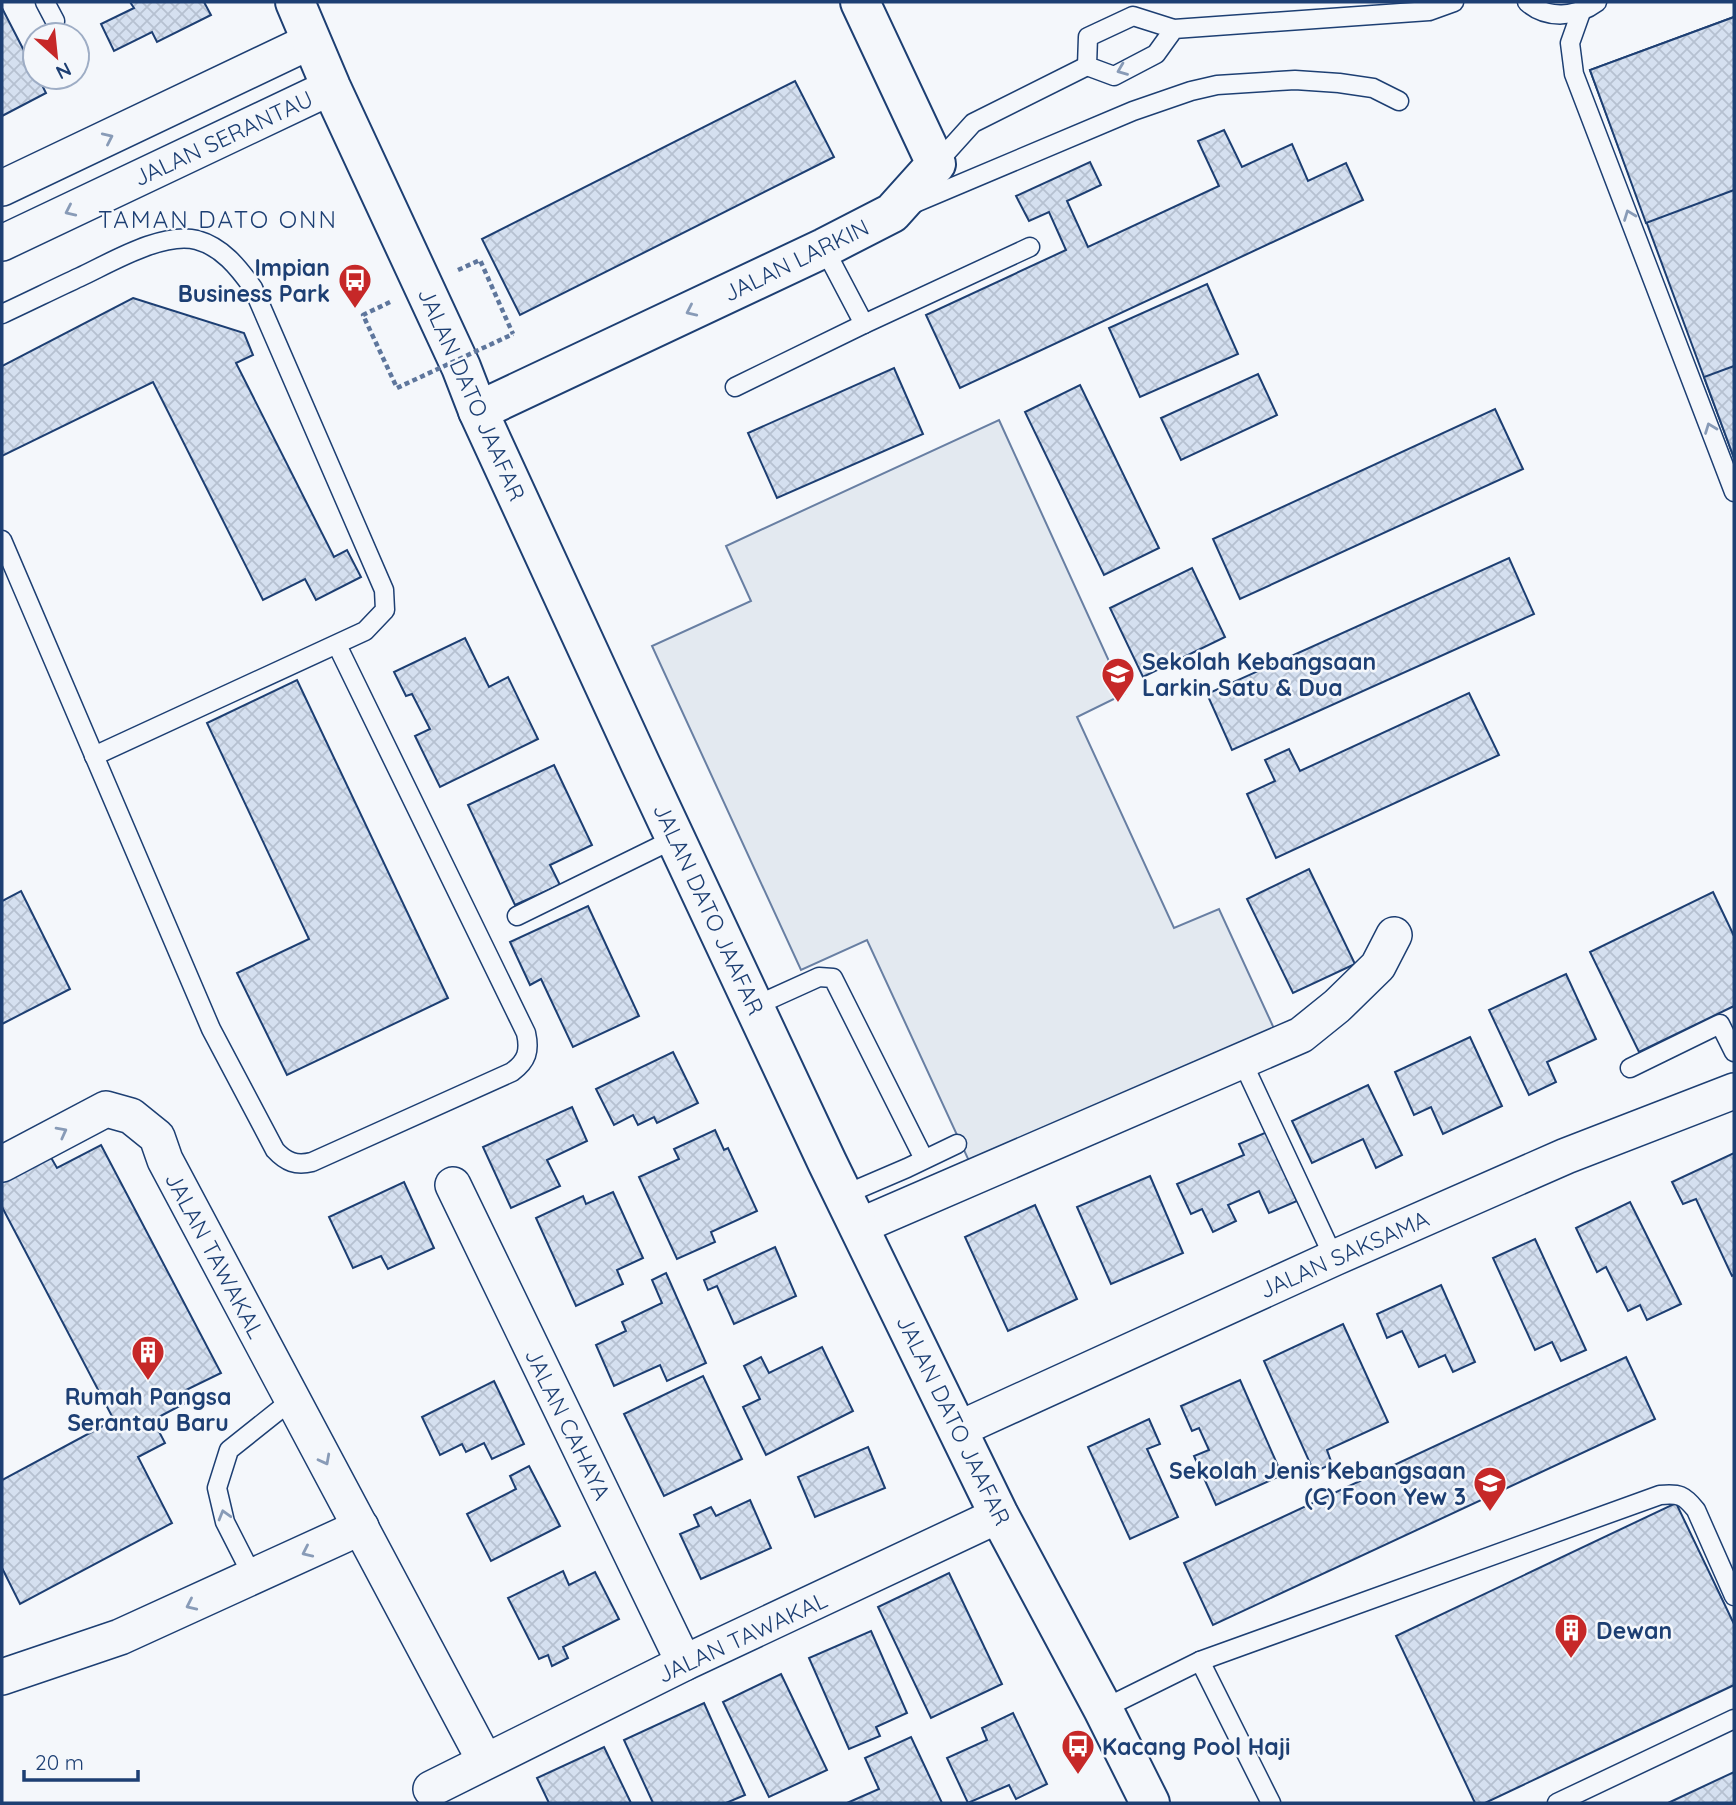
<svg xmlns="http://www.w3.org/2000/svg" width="1736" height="1805" viewBox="0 0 1736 1805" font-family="Quicksand,sans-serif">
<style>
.pitch{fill:#e3e9f0;stroke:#687fa3;stroke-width:2}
.building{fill:url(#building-cross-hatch);stroke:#1d3f73;stroke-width:2}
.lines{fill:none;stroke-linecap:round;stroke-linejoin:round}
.lane-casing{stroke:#1d3f73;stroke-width:21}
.street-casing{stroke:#1d3f73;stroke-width:38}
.secondary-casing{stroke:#1d3f73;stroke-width:42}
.primary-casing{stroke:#1d3f73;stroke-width:42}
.path{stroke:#5e769c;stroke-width:4.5;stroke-dasharray:5 3.5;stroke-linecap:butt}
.lane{stroke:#f4f7fb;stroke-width:18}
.street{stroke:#f4f7fb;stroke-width:35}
.secondary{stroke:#f4f7fb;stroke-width:38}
.primary{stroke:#f4f7fb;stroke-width:38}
.path-bridge{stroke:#5e769c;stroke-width:4.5;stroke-dasharray:5 3.5;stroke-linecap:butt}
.oneway{stroke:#889bb7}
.labels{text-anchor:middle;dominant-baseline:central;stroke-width:5;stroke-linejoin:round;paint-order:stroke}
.street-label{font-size:23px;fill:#1d3f73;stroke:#f4f7fb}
.poi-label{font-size:23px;font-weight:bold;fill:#1d3f73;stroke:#f4f7fb;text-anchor:start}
.neighbourhood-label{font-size:24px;letter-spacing:2px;fill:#1d3f73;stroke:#f4f7fb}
</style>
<defs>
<pattern id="building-cross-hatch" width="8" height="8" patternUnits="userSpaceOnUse" patternTransform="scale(1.75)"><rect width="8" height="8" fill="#d5e0f0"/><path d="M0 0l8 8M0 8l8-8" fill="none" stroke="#b6c1d1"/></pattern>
</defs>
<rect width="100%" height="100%" fill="#f4f7fb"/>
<polygon class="pitch" points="999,420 1124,694 1077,717 1174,928 1219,909 1277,1035 975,1174 867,940 801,970 652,646 751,601 726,546"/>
<g class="building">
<polygon points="130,2 204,2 211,15 157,42 152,32 114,51 101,24 134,8"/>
<polygon points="2,8 35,72 35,77 38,77 46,93 2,116"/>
<polygon points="1734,17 1734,458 1590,70"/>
<polygon points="1734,17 1734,190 1646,223 1590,70"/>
<polygon points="795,81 834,157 520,315 482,239"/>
<polygon points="1224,130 1242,167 1292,144 1308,181 1346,163 1363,200 960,388 926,315 1066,250 1049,212 1029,221 1016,196 1090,162 1101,185 1067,201 1088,247 1219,186 1198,141"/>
<polygon points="1207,284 1238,354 1140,397 1109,328"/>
<polygon points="133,298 244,333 253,355 236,363 334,557 347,550 361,577 316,600 305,579 263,600 153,382 2,456 2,366"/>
<polygon points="1734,366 1734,458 1704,377"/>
<polygon points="894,368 923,434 777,498 748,433"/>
<polygon points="1258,374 1277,415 1181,460 1161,418"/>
<polygon points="1080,385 1159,548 1104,575 1025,412"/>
<polygon points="1495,409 1523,469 1240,599 1213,539"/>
<polygon points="1509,558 1534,614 1232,750 1207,694"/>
<polygon points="1192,568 1225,637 1143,677 1110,608"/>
<polygon points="465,638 489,687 508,677 538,739 440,787 415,736 430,729 412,694 406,696 394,672"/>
<polygon points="297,680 448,998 287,1075 237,973 309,939 207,723"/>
<polygon points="1469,693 1499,755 1276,858 1247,794 1275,781 1265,760 1289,749 1300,771"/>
<polygon points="554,765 592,845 550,865 560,885 515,905 468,805"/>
<polygon points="1309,869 1355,964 1293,993 1247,899"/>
<polygon points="21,891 70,989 2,1024 2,901"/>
<polygon points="1713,892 1734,936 1734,1006 1639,1052 1590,952"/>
<polygon points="588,906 639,1016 573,1047 541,979 530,985 510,942"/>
<polygon points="1566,974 1596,1039 1547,1062 1556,1082 1529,1095 1489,1010"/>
<polygon points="1470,1037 1502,1106 1443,1134 1431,1107 1414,1115 1395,1072"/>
<polygon points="673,1052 698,1103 657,1123 654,1117 638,1125 633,1115 614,1125 596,1089"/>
<polygon points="1368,1085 1402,1155 1376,1168 1363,1139 1312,1163 1292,1121"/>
<polygon points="572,1107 587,1141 547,1160 560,1186 511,1208 483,1147"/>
<polygon points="715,1130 724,1150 728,1148 757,1211 711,1232 715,1242 677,1259 639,1177 679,1159 674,1149"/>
<polygon points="1267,1132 1297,1201 1269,1213 1259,1191 1228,1205 1236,1221 1213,1232 1202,1209 1191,1214 1177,1184 1244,1155 1239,1144"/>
<polygon points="101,1145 221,1373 186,1390 191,1400 153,1420 165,1443 138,1457 172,1523 20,1604 2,1568 2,1480 114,1420 2,1207 2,1178 49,1154 57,1168"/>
<polygon points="1734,1153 1734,1275 1732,1276 1696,1199 1683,1204 1672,1182"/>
<polygon points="1150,1176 1183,1253 1111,1284 1077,1207"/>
<polygon points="404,1182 434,1248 388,1269 381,1256 353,1268 329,1217"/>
<polygon points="613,1192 643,1258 617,1270 623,1284 576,1306 536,1218 583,1196 586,1204"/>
<polygon points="1630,1202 1681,1304 1647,1320 1640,1305 1628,1311 1606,1267 1597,1272 1576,1228"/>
<polygon points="1035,1205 1077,1299 1008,1331 965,1237"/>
<polygon points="1535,1239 1586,1350 1561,1361 1552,1342 1535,1350 1493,1258"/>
<polygon points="775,1247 796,1296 734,1324 717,1286 708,1290 704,1280"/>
<polygon points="666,1273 706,1363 667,1381 660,1365 614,1386 596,1345 626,1331 622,1322 662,1303 652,1280"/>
<polygon points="1441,1285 1475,1362 1453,1372 1445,1355 1419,1367 1402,1331 1387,1338 1377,1314"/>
<polygon points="1343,1324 1388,1422 1327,1450 1332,1464 1314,1472 1264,1361"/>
<polygon points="822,1347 853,1411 766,1455 743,1407 760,1399 744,1366 761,1357 769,1373"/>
<polygon points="1626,1357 1655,1419 1213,1625 1184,1563"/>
<polygon points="703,1376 742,1459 664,1496 624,1414"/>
<polygon points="1240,1380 1282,1475 1216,1505 1194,1456 1209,1450 1199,1428 1192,1431 1181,1406"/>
<polygon points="494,1381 524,1444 492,1459 484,1443 466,1452 462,1444 440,1455 422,1417"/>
<polygon points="1149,1419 1160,1444 1147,1449 1178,1517 1130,1539 1088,1447"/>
<polygon points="868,1447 885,1488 815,1517 798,1477"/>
<polygon points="529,1466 560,1526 491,1561 467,1514 516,1489 510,1476"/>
<polygon points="750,1500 771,1548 701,1579 680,1534 699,1526 694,1515 711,1507 716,1516"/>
<polygon points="1676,1503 1734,1624 1734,1685 1485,1803 1475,1803 1396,1636"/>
<polygon points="563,1571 569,1585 595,1572 619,1619 563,1647 568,1658 552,1666 548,1655 539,1659 508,1598"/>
<polygon points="949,1573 1002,1684 931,1718 878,1607"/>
<polygon points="871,1631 907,1713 876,1727 880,1736 849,1749 809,1658"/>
<polygon points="781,1674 827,1770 769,1797 723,1702"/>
<polygon points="704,1703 745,1795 726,1803 653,1803 624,1740"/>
<polygon points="1013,1713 1047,1784 1016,1799 1009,1785 968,1803 947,1758 987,1740 982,1728"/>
<polygon points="911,1737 942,1803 847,1803 879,1789 865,1758"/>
<polygon points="604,1747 631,1803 549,1803 537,1778"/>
<polygon points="1734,1772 1734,1803 1668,1803"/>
</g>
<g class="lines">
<defs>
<g id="lane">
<polyline points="45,2 55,21"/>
<path d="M1527 2C1547 20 1577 17 1597 2"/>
<polyline points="1581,12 1570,43 1574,74 1734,492"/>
<polyline points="1174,29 1156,54 1114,76 1087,66 1088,37 1133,16 1174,29 1429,11 1454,2"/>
<polyline points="936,164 973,123 1087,66"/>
<polyline points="915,203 1133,111 1191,91 1217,85 1295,80 1339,83 1373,88 1399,101"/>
<polyline points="824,248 864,324"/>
<path d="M2 314C28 302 54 289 80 277 110 263 163 231 197 240 222 247 238 267 253 288L384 590 385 610 365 631 94 756"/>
<polyline points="735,387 864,324 1030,247"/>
<path d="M2 540 211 1029 275 1150C286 1162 296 1166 312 1162L512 1072C527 1061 530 1051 526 1033L337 645"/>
<polyline points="517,916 676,838"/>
<polyline points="755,1006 819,977 833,978 924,1159"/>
<polyline points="1242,1061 1334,1258"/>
<polyline points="1630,1068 1720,1024 1734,1052"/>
<polyline points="844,1195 907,1168 957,1144"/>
<polyline points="253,1577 225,1522 217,1488 229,1450 293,1399"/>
<polyline points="1200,1661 1271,1803"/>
<path d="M1103 1709 1200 1661 1660 1495C1679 1493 1684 1495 1696 1510L1734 1596"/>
<polyline points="1557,1803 1734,1719"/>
</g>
<g id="street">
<polyline points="2,188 311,41"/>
<polyline points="2,243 331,87"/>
<polyline points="2,1164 106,1109 131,1116 157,1137 165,1160 485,1761"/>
<polyline points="453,1185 684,1663"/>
<polyline points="860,1226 1301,1035 1337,1006 1378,966 1394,935"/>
<polyline points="959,1429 1334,1258 1566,1156 1734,1091"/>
<polyline points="2,1677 120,1637 361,1527"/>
<polyline points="431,1789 684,1663 999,1515"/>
</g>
<polyline id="secondary" points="478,411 824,248 892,213 936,164 860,2"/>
<polyline id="primary" points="295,2 331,87 461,367 478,411 640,763 827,1162 999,1515 1103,1709 1150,1803"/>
</defs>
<use href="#lane" class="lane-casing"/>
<use href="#street" class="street-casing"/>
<use href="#secondary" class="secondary-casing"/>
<use href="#primary" class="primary-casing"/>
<g class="path">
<polyline points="458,270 480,260 513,334"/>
<polyline points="390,302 363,315 397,388"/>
</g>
<use href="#lane" class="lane"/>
<use href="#street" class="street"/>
<use href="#secondary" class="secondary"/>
<use href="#primary" class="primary"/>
<polyline class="path-bridge" points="397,388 513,334"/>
</g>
<defs><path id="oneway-chevron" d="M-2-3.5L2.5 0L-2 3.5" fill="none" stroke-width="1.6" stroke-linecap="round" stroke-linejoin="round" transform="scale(1.75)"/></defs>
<g class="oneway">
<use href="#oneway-chevron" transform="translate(1122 70) rotate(158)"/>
<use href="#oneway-chevron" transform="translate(108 138) rotate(-25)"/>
<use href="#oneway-chevron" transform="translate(70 211) rotate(155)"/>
<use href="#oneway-chevron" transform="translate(1629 215) rotate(-111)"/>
<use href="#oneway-chevron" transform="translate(691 311) rotate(155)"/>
<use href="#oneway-chevron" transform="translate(1710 428) rotate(-111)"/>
<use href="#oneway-chevron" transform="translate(62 1132) rotate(-28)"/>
<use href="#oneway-chevron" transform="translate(325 1460) rotate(62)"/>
<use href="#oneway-chevron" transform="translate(224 1515) rotate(-106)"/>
<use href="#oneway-chevron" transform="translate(307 1552) rotate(155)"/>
<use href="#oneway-chevron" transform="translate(191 1605) rotate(155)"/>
</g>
<defs>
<symbol id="bus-pin" viewBox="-11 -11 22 30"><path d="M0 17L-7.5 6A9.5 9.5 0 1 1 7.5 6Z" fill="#c62828" stroke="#f4f7fb"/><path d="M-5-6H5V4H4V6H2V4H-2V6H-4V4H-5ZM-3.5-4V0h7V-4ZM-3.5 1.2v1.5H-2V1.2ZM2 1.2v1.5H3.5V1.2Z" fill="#fff"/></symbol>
<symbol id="school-pin" viewBox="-11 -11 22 30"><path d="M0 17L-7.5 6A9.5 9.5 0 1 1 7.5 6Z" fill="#c62828" stroke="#f4f7fb"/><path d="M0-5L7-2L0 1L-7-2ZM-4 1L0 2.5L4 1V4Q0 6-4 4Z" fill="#fff"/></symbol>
<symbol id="building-pin" viewBox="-11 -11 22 30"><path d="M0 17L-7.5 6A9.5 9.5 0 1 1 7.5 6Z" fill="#c62828" stroke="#f4f7fb"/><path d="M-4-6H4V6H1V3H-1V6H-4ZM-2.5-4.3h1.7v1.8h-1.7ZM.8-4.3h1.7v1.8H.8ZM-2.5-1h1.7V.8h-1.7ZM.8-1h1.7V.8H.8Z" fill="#fff"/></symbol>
</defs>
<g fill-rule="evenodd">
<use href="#bus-pin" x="336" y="261" width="38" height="52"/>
<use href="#school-pin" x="1099" y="655" width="38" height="52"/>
<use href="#building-pin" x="129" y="1333" width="38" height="52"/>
<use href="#school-pin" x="1471" y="1464" width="38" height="52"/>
<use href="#building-pin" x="1552" y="1611" width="38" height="52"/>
<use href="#bus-pin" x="1059" y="1727" width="38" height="52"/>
</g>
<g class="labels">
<g class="street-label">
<text transform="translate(223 138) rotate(-25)">JALAN SERANTAU</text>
<text transform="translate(796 260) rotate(-26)">JALAN LARKIN</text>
<text transform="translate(472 394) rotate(66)">JALAN DATO JAAFAR</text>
<text transform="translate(709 909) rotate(65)">JALAN DATO JAAFAR</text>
<text transform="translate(1344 1254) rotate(-24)">JALAN SAKSAMA</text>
<text transform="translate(215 1255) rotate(62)">JALAN TAWAKAL</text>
<text transform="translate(954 1420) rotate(64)">JALAN DATO JAAFAR</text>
<text transform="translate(568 1424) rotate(64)">JALAN CAHAYA</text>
<text transform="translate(742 1637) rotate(-25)">JALAN TAWAKAL</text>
</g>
<g class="poi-label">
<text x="330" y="267" text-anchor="end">Impian<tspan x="330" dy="26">Business Park</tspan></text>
<text x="1142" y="661">Sekolah Kebangsaan<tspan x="1142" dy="26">Larkin Satu &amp; Dua</tspan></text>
<text x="148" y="1396" text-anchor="middle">Rumah Pangsa<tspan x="148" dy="26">Serantau Baru</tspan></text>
<text x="1466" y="1470" text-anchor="end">Sekolah Jenis Kebangsaan<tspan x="1466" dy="26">(C) Foon Yew 3</tspan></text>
<text x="1596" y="1630">Dewan</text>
<text x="1102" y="1746">Kacang Pool Haji</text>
</g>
<g class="neighbourhood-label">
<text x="218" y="219">TAMAN DATO ONN</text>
</g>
</g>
<rect width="1736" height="1805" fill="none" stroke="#1d3f73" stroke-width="7"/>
<g transform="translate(56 56) rotate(153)"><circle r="33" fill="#f4f7fb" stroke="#9eadc5" stroke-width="2"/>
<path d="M0-5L12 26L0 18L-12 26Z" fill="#c62828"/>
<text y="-10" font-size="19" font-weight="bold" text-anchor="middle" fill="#1d3f73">N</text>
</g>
<path d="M24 1770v10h114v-10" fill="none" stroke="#1d3f73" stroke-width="3.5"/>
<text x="35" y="1770" font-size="21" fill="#1d3f73" stroke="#f4f7fb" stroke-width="5" paint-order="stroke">20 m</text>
</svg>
